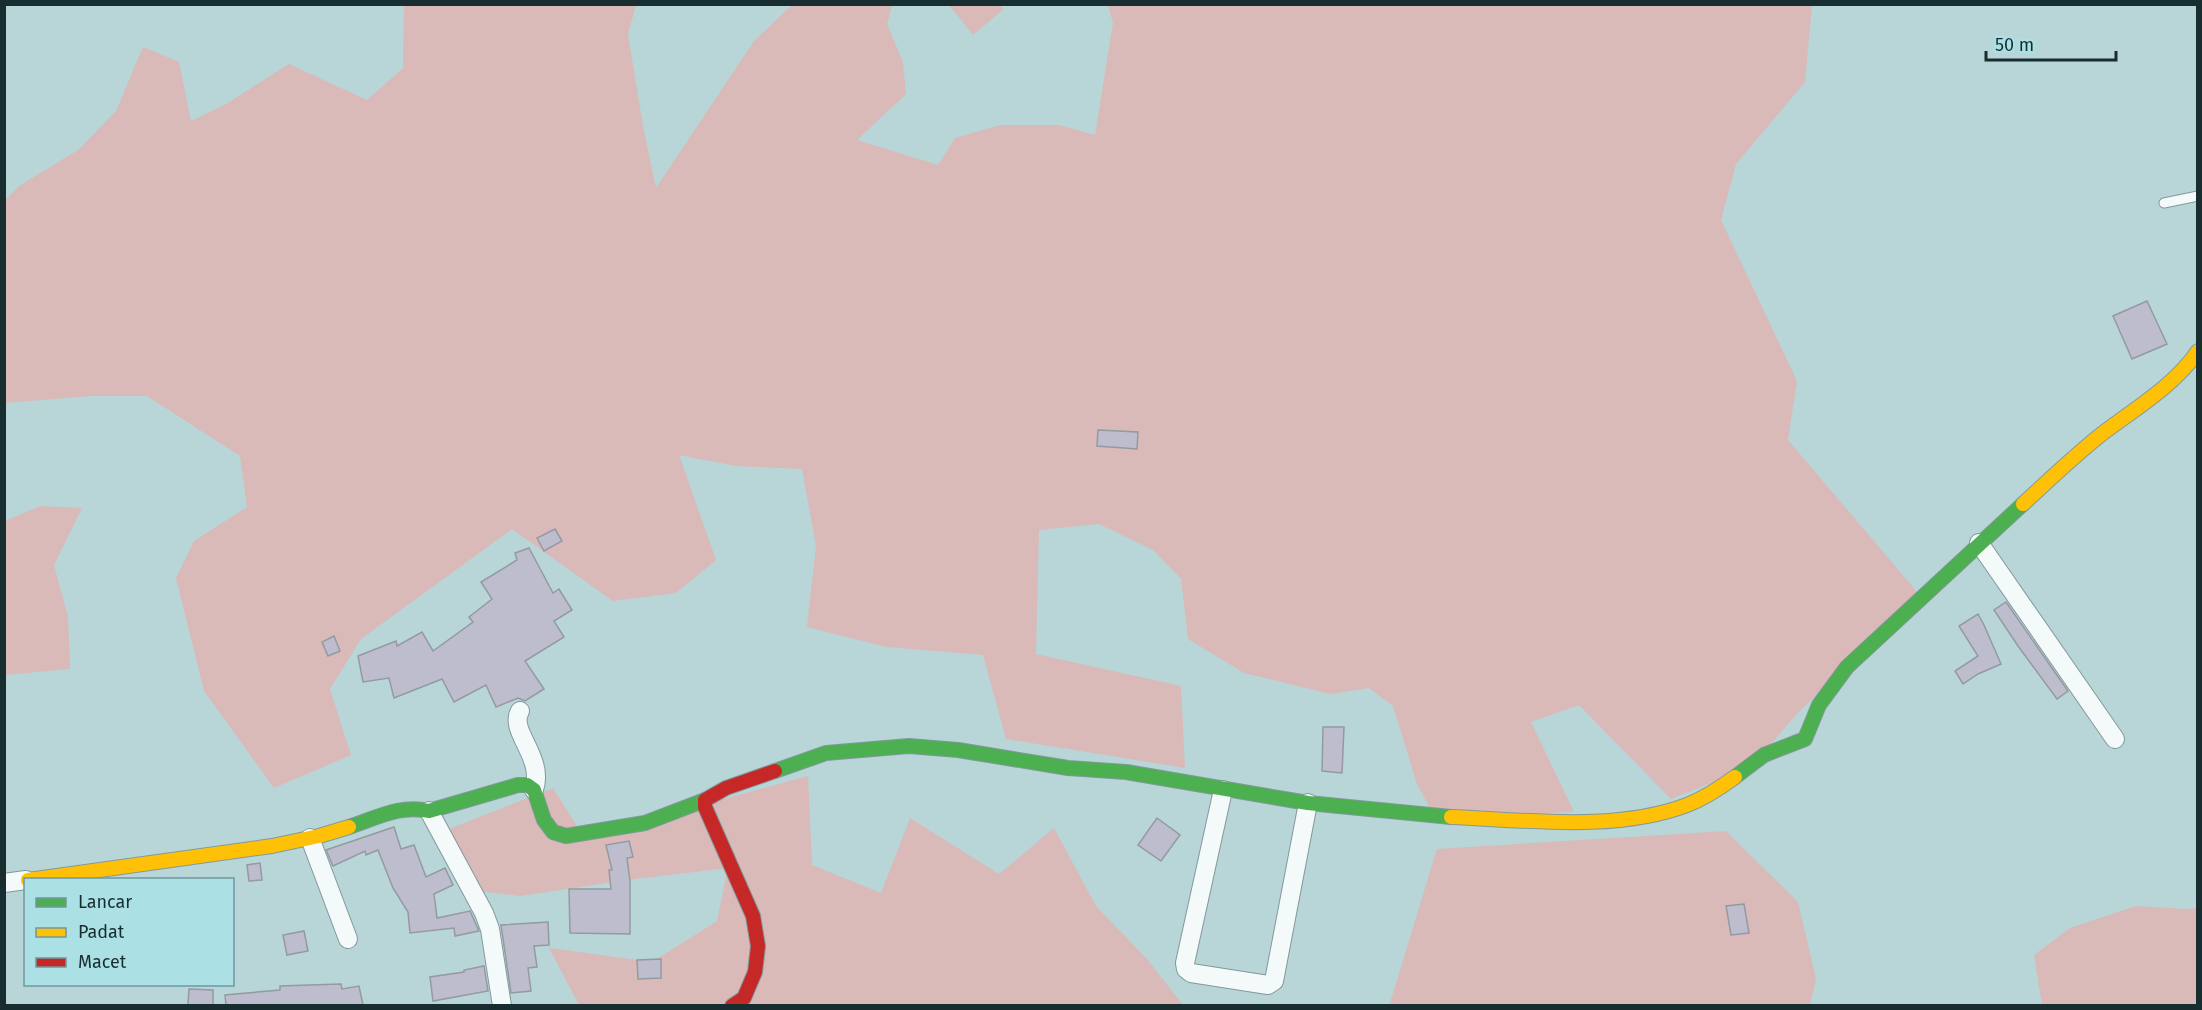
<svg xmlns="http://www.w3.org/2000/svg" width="2202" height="1010" viewBox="0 0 2202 1010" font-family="'Fira Sans',sans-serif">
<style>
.green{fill:#d9bab8}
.building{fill:#bebdce;stroke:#939aa1;stroke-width:1.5}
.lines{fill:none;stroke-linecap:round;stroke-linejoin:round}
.lane-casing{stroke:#82999c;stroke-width:11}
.street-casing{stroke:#82999c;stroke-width:20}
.fast-casing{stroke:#82999c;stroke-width:16}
.slow-casing{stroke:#82999c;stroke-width:16}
.jam-casing{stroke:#82999c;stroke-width:16}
.lane{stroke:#f4f9f9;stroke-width:9}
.street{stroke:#f4f9f9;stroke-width:18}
.fast{stroke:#4caf50;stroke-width:14}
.slow{stroke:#ffc107;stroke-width:14}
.jam{stroke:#c62828;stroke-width:14}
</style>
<rect width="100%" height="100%" fill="#b8d5d8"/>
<g class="green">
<polygon points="404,5 636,5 628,34 643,126 656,188 754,41 792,5 892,5 887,24 903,62 906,94 857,140 938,165 955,138 1000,125 1059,125 1095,135 1113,23 1108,5 1812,5 1805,82 1736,164 1721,220 1797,381 1788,440 1918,593 1795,716 1751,767 1671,799 1579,705 1531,722 1574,812 1435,817 1417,784 1393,706 1369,688 1330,694 1244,673 1188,639 1181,579 1153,550 1099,524 1039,530 1036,654 1181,686 1185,768 1006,739 983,655 887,647 807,627 816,546 802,469 736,466 679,455 716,560 676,593 613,601 512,529 361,639 330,689 351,755 274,788 204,691 176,578 194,541 247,507 240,456 147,396 91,396 5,403 5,200 19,186 78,150 116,111 143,47 179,62 191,121 226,104 289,64 367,100 403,68"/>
<polygon points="949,5 1000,5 1004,9 973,35"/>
<polygon points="40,506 82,508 54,565 68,617 70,669 5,675 5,521"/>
<polygon points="808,776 812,865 881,893 910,818 999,874 1054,828 1096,906 1147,959 1183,1005 579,1005 549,948 652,962 717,921 728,868 627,880 520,896 470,890 449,829 553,788 584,837"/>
<polygon points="1726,831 1798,902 1816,979 1810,1005 1389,1006 1437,849"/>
<polygon points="2136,906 2187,909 2197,908 2197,1005 2042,1005 2034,955 2070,928"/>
</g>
<g class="building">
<polygon points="2147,301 2167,344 2132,359 2113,316"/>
<polygon points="1098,430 1138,432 1137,449 1097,446"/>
<polygon points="555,529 562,541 544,551 537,538"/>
<polygon points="529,548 553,593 559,589 572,610 554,621 564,637 525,661 544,689 525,701 518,698 496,707 486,685 454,702 442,679 394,698 389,678 363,682 358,656 396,641 397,646 422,632 433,651 473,622 469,617 492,599 481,582 517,560 515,553"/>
<polygon points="2006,602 2068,691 2057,699 2018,646 1994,610"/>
<polygon points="1978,614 1984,625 2001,664 1978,674 1963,684 1955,671 1978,656 1959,626"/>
<polygon points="334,636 340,651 328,656 322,642"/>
<polygon points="1323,727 1344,727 1342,773 1322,771"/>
<polygon points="1157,818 1180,835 1161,861 1138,845"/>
<polygon points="394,827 401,849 414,845 426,877 445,868 453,885 434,894 437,918 470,911 479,931 455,936 454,928 410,933 408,912 393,888 378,850 366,855 365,851 333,866 326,850"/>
<polygon points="629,841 633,857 627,858 630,881 630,934 570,933 569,889 611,889 609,870 612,870 606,845"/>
<polygon points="260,863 262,880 249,881 247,865"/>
<polygon points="1744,904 1749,933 1731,935 1726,906"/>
<polygon points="548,922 549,945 534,946 537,967 528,968 531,991 511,993 501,925"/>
<polygon points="304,931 308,951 287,955 283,935"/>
<polygon points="661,959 661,978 638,979 637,960"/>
<polygon points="484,966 488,991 433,1001 430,977 464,972 464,970"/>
<polygon points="341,984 342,989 359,986 363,1005 226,1005 225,995 280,990 280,986"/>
<polygon points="189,989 213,990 213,1005 188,1005"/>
</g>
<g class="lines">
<defs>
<polyline id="lane" points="2164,203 2198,196"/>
<g id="street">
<polyline points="1979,543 2115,739"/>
<path d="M520 711C508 731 545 757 534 790"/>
<polyline points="1223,790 1185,963 1186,969 1191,973 1268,985 1274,981 1308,803"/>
<polyline points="429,811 484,913 490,929 502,1006"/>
<polyline points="310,838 348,939"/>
<polyline points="4,883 26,880"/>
</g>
<g id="fast">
<polyline points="775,771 826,753 909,746 958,750 1068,768 1126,772 1308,803 1451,817"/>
<polyline points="1735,777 1764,755 1805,739 1819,705 1847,667 2023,504"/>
<path d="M349 827C376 818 401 804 429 811L518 785H527L534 790 544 820 553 832 566 836 645 823 705 800"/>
</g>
<g id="slow">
<path d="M2023 504C2049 480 2075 455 2103 433 2136 408 2175 385 2198 351"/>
<path d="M1451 817C1527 820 1616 832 1687 805 1705 798 1720 788 1735 777"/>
<polyline points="28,880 272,846 319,836 349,827"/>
</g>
<polyline id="jam" points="732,1006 744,998 755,972 758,946 753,916 705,807 705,800 726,788 775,771"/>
</defs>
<use href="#lane" class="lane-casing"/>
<use href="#street" class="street-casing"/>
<use href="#fast" class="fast-casing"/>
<use href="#slow" class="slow-casing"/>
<use href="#jam" class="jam-casing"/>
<use href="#lane" class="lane"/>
<use href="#street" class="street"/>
<use href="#fast" class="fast"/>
<use href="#slow" class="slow"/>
<use href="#jam" class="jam"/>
</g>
<rect width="2202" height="1010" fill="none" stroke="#182d30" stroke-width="12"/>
<rect x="24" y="878" width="210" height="108" fill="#abe0e5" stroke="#70989d" stroke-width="1.5"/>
<rect x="36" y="898" width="30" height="9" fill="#4caf50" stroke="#70989d" stroke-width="1.5"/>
<text x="78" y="908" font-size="18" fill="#182d30">Lancar</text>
<rect x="36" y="928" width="30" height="9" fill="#ffc107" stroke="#70989d" stroke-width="1.5"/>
<text x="78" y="938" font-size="18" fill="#182d30">Padat</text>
<rect x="36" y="958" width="30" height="9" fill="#c62828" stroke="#70989d" stroke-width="1.5"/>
<text x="78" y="968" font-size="18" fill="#182d30">Macet</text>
<path d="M1986 51v9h130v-9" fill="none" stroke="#182d30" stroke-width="3"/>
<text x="1995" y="51" font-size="18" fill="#182d30" stroke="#abe0e5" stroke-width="4.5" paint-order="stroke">50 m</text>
</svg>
